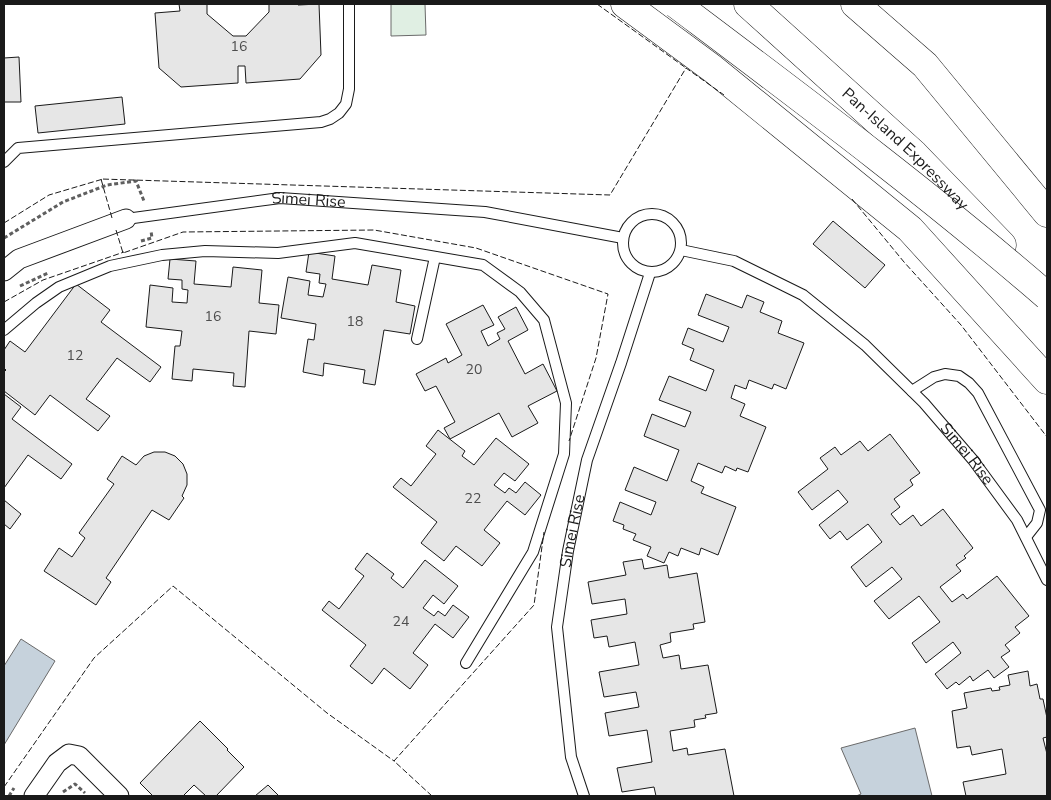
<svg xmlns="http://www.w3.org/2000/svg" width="1051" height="800" viewBox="0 0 1051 800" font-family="'Nunito Sans',sans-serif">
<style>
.green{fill:#e0efe3;stroke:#6a6a6a}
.water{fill:#c6d2dc;stroke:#6a6a6a}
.building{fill:#e6e6e6;stroke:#1a1a1a}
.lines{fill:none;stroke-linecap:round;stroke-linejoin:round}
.lane-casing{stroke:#1a1a1a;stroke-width:12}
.street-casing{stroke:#1a1a1a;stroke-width:21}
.highway-casing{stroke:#1a1a1a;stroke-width:29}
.path{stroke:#5f5f5f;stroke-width:3;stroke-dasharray:4 2.5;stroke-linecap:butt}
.lane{stroke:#fff;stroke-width:10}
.street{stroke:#fff;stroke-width:19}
.highway{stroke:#fff;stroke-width:28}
.highway-bridge-casing{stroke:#1a1a1a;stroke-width:29;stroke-linecap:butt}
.highway-bridge{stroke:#fff;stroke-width:28}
.fence{stroke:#1a1a1a;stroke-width:1;stroke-dasharray:6 2.5;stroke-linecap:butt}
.labels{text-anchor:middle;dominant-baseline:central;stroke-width:4;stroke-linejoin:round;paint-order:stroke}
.number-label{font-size:14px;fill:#4d4d4d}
.street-label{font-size:16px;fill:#1a1a1a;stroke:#fff}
</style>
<rect width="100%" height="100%" fill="#fff"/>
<polygon class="green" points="391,4 425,4 426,35 391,36"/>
<g class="water">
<polygon points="21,639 55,661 4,745 4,666"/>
<polygon points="915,728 932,796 856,796 861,794 841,748"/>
</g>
<g class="building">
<polygon points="179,4 207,4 207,14 233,36 246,36 269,12 269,4 298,4 298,5 319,4 321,55 300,79 246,83 245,66 238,66 238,83 181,87 159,68 155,13 180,11"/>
<polygon points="19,57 21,102 4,102 4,58"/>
<polygon points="122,97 125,124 38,133 35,106"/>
<polygon points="833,221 885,265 865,288 813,244"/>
<polygon points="309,252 335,256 332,279 368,285 372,265 401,270 396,302 415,306 410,334 384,330 375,385 363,383 365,370 324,363 323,376 303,372 308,339 314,340 316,324 281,318 288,277 310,281 308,295 323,297 326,284 319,283 320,274 306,272"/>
<polygon points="170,259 196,261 194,284 231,287 233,267 262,270 259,303 279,305 276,334 249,331 245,387 233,386 234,373 193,369 192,381 172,379 175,346 180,346 182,331 146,327 150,285 173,288 172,302 187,303 188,290 182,289 182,280 168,279"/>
<polygon points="76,284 110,310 101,322 161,367 150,382 117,358 86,399 110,416 98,431 50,395 35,415 4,391 4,372 6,370 4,368 4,350 10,341 25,352"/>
<polygon points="706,294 742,308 747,295 764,302 760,312 782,321 778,333 804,343 786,389 774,384 772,389 749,380 746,389 735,385 731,398 745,404 740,416 766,427 748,472 737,468 736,471 725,466 722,473 698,463 691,481 704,487 701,493 736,507 718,555 701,548 699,555 681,548 678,556 669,552 664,563 647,556 651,547 633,540 636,534 623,529 624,525 613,521 620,502 651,515 656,502 625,490 634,467 667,481 679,450 644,436 652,414 685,427 691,412 659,400 669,376 706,391 714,370 690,360 694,349 682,344 688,328 723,342 729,327 698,315"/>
<polygon points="483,305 494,325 481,331 488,346 500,339 497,333 505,329 498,317 516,307 528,330 508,341 525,374 543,364 557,391 528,406 538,423 512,437 499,413 450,439 444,428 455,422 436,386 425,391 416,374 446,358 448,363 462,355 446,324"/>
<polygon points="4,394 21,407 12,419 72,464 61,479 28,455 4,488"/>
<polygon points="438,430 465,451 462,456 474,465 496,438 529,464 515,481 504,473 494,485 505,493 509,488 516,493 525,482 541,495 525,515 507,501 484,530 500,543 482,566 456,546 444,561 421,543 437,522 393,487 401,478 411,486 436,454 426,446"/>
<polygon points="890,434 920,473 910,480 913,485 894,499 900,507 891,514 900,525 913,515 921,526 943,509 973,548 964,556 966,558 956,565 961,571 940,587 952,602 963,594 967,599 997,576 1029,616 1015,627 1020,633 1005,645 1010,651 1001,657 1009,667 994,678 988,670 973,681 970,676 959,685 956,682 947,689 935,674 961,653 953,642 926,663 912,643 940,622 919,596 889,619 874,601 902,579 892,567 866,587 851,567 882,542 868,524 847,540 840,531 830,539 819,525 848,502 838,490 812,510 798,492 828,469 820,458 835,447 841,455 860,441 868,451"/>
<polygon points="154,452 165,452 175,456 183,464 187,474 187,485 182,496 184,498 169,520 152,510 106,578 111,582 96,605 44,571 59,548 72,557 85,538 79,533 114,484 107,479 122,456 136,465 144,456"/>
<polygon points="4,500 21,514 10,529 4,524"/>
<polygon points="367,553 394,574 391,578 403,588 425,560 458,586 444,604 433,595 423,608 434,616 438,611 445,616 453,605 469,617 453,638 435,624 413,653 428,665 410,689 384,668 372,684 350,666 366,645 322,610 329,601 339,609 364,576 355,569"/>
<polygon points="642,559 644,569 667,565 669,578 697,573 705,622 693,624 694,629 670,633 671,642 660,645 663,658 679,655 681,669 708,665 717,713 705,715 706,718 694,720 695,727 670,731 673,751 687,748 688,755 725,749 734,796 656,796 654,787 622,792 617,768 652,762 647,730 609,736 605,713 639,707 636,692 604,697 599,672 639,665 635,642 609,647 607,636 594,638 591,620 627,614 625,599 592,604 588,582 626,575 623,562"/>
<polygon points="1028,671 1030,686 1037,684 1040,699 1043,699 1047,718 1047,737 1043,738 1047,754 1047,796 966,796 963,782 1006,774 1002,749 972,755 970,746 957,748 952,711 967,708 964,693 991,688 992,691 1000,690 999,687 1010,685 1008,675"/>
<polygon points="200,721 228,749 227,750 244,767 216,796 206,796 194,785 183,796 153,796 140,783"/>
<polygon points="268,785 279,796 255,796"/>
</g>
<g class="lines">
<defs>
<g id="lane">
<polyline points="4,162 18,148 321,122 330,119 339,113 346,104 349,89 349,4"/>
<circle cx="652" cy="243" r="29"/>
<path id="s1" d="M126 219 280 198 485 212 623 238"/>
<path id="s2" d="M681 250 734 261 803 295 865 345 924 403 973 460 1017 520 1047 580"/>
<polyline points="4,330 36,303 59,287 110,266 162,255 205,251 278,253 355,243 483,265 520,292 544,320 566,403 564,454 533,552 466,663"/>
<polyline points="417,339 435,257"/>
<polyline points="912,391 934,377 945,374 959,376 969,383 978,393 1040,510 1037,523 1026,537"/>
<path id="s3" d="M584 796 571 757 557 627 568 551 587 460 621 363 650 273"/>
</g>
<g id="street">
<polyline points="4,271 19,259 126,219"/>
<polyline points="34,796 57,763 69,754 79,756 119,796"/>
</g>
<g id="highway">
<polyline points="625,4 713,69 910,229 1047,380"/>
<path id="s4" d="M748 4 914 154 1002 245"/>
<polyline points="855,4 925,65 1047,213"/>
</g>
</defs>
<use href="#lane" class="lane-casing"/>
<use href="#street" class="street-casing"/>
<use href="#highway" class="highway-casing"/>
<g class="path">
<polyline points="4,238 63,202 107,185 136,181 144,201"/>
<polyline points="141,241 152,238 151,231"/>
<polyline points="20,286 48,273"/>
<polyline points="63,792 75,784 85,793"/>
<polyline points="9,796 14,788"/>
</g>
<use href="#lane" class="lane"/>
<use href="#street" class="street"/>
<use href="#highway" class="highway"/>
<defs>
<path id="highway-bridge" d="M676 4C802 99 928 193 1047 296"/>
</defs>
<use href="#highway-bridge" class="highway-bridge-casing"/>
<use href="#highway-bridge" class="highway-bridge"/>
<g class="fence">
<polyline points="597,4 686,68"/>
<polyline points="852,199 904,262 961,325 1047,437"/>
<polyline points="112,218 101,179 610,195 686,68 724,95"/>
<polyline points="4,223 49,195 103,179"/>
<polyline points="116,230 123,253 183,232 374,230 476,248 608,294 596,358 569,441"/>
<polyline points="4,302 43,280 124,252"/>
<polyline points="4,787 94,658 173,586 327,713 394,761 395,760"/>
<polyline points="432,796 394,761 534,605 544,532"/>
</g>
</g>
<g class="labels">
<g class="number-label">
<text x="239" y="46">16</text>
<text x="213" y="316">16</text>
<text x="355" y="321">18</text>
<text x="75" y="355">12</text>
<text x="474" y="369">20</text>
<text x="473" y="498">22</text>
<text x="401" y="621">24</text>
</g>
<g class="street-label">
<text stroke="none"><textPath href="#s4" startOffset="214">Pan-Island Expressway</textPath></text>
<text stroke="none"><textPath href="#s1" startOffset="184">Simei Rise</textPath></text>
<text stroke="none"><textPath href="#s2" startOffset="360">Simei Rise</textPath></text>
<text stroke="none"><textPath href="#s3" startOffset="269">Simei Rise</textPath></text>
</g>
</g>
<rect width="1051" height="800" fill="none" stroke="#1a1a1a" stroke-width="10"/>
</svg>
